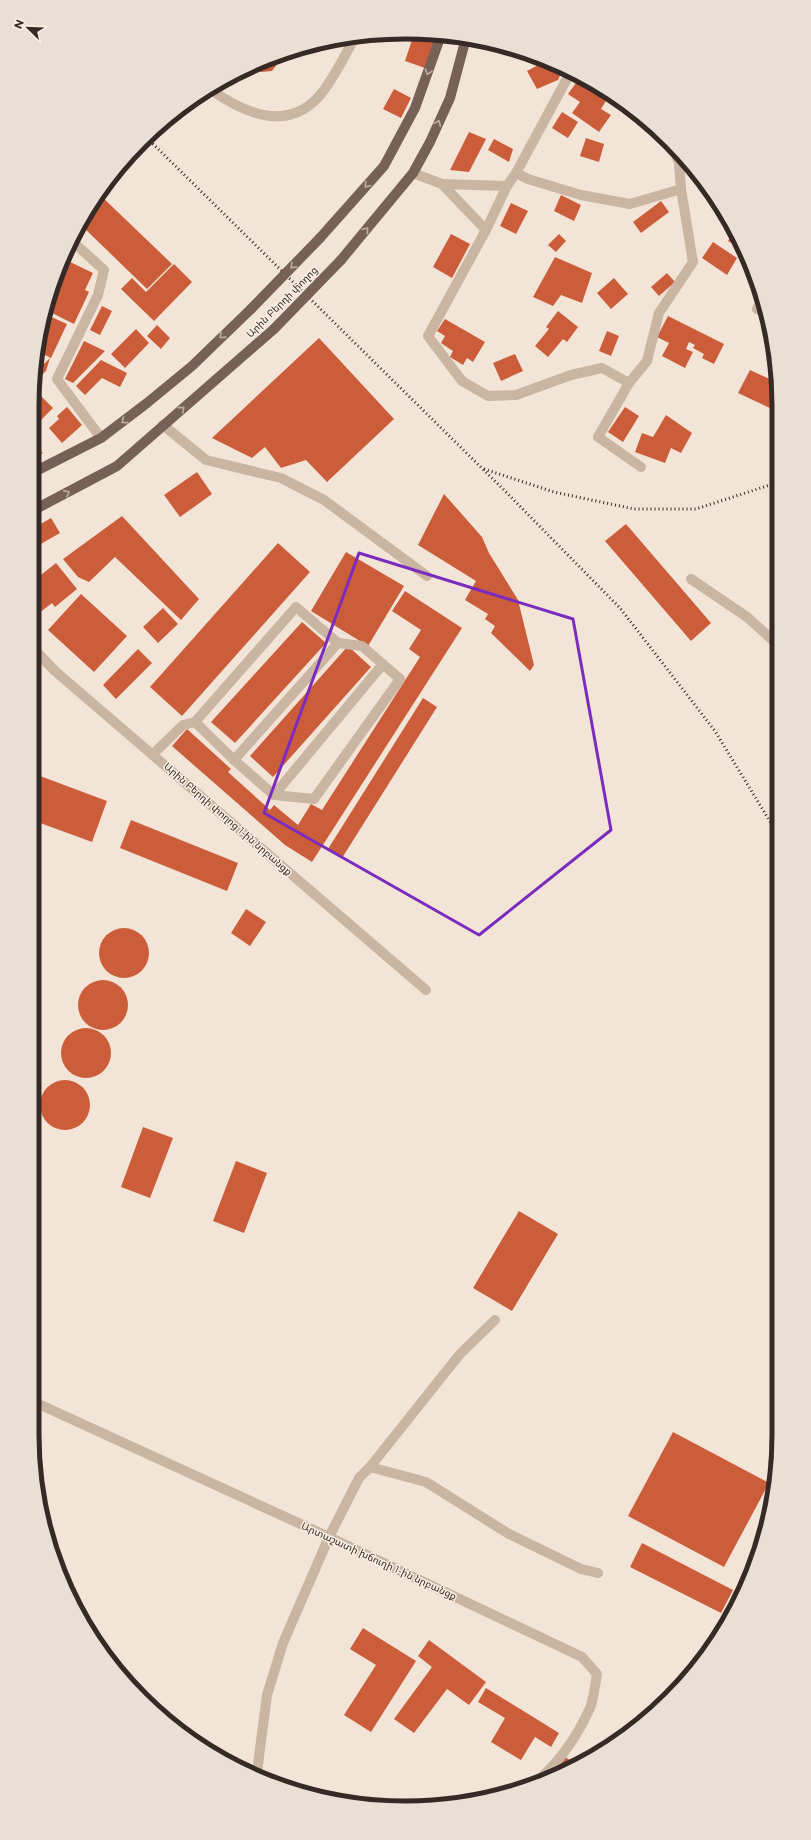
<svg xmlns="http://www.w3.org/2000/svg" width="811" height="1840" viewBox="0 0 811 1840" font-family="Montserrat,'Noto Sans Armenian',sans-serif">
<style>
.building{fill:#cc5d3b}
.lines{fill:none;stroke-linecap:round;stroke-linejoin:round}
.minor{stroke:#cab4a2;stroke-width:10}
.major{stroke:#776055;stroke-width:10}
.rail{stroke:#352a25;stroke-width:3;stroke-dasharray:1 3;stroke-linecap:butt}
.major-bridge{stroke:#776055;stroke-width:10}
.oneway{stroke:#bfafa3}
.marked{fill:none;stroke:#7b2cbf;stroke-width:3;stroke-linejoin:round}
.labels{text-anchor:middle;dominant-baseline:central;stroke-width:3;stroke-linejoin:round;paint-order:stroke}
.street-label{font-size:10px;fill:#352a25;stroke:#faefe3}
.rim{fill:none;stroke:#352a25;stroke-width:5}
</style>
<rect width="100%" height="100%" fill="#f2e5d7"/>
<g class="building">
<polygon points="414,34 436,35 425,68 405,61"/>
<polygon points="278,56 278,63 272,71 261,72 253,66"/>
<polygon points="544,62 562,71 558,80 537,89 527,71"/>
<polygon points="578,80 609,96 601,109 611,115 599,132 572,113 580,102 568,94"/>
<polygon points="394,89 411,98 401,118 383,109"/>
<polygon points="562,112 578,122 568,138 552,128"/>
<polygon points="469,132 486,139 469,172 450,170"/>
<polygon points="586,138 604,144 599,162 580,156"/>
<polygon points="494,139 513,149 509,162 488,150"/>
<polygon points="99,194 172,264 147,289 80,224"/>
<polygon points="561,195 581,205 574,221 554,211"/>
<polygon points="661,201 669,212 641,233 633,222"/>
<polygon points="511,203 528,211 516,234 500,226"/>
<polygon points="733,232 737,239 744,251 728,241"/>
<polygon points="451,234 470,244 452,278 433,267"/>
<polygon points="559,234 566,241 556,252 548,245"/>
<polygon points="713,242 737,258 727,275 702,258"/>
<polygon points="555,257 592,273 582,303 561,295 553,306 533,297"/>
<polygon points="64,259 93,273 85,290 89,292 74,324 48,311 52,285"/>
<polygon points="174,264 192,282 154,321 121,289 132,278 146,292"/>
<polygon points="667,273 675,282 659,296 651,287"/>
<polygon points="614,278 628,294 611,309 597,293"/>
<polygon points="102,306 112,311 100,335 90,330"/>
<polygon points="558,311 578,327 567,342 563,339 548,357 535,346 549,329 546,327"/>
<polygon points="47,315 67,324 51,358 41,353"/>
<polygon points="668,316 724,344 714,364 702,358 704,354 693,348 695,345 689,342 686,349 693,352 685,368 662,356 669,343 657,337"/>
<polygon points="445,319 485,342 473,362 467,358 463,365 450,357 453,351 441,343 445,336 437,331"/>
<polygon points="157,325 170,338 161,349 147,336"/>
<polygon points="136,329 149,343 125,368 111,354"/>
<polygon points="607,331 619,336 611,356 599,351"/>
<polygon points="319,338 394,419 327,482 306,460 281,468 265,447 252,458 212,438"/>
<polygon points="84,341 105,351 73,383 65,379"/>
<polygon points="515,354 523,371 501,381 493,363"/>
<polygon points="50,358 46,371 36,381 38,370"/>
<polygon points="101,360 127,373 120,387 102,378 85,395 76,386"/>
<polygon points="750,370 776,382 776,411 738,393"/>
<polygon points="35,390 53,408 41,420 32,412"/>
<polygon points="67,407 82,425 62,443 49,428 59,419 57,416"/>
<polygon points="625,407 639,416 623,442 608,432"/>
<polygon points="666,415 692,433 681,453 671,448 665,463 635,452 642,433 653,437"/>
<polygon points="32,445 43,453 32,458"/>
<polygon points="197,472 212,494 180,517 164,495"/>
<polygon points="444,494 482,537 489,553 518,600 534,665 530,671 491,633 495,626 485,619 488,614 465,600 476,581 418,545"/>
<polygon points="122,516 199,599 181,620 115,557 89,582 78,577 63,559"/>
<polygon points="51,518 60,533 32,549 32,529"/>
<polygon points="626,524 711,623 691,641 605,541"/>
<polygon points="278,543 310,572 182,716 150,687"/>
<polygon points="346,552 404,586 368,646 311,611"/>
<polygon points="56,563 77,589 55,607 52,603 34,617 32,614 32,582"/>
<polygon points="405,591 462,628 312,862 285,845 172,746 187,729 231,769 228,772 270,810 274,805 298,825 311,804 322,810 420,657 409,649 421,630 392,611"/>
<polygon points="81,594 127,636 94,672 48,630"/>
<polygon points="163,608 178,624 158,643 143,627"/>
<polygon points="302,622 326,643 235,743 211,722"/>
<polygon points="348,646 371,667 273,777 250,756"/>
<polygon points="138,649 152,663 116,699 103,685"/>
<polygon points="423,698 437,707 342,858 328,849"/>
<polygon points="32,773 107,801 92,842 32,820"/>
<polygon points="131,820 238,863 227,891 120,848"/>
<polygon points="32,883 38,891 41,902 39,913 32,921"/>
<polygon points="246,909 266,922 250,946 231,933"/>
<circle cx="124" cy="953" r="25"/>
<circle cx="103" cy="1005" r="25"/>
<circle cx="86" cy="1053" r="25"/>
<circle cx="65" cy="1105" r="25"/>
<polygon points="143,1127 173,1138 150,1198 121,1187"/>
<polygon points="236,1161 267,1173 244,1233 213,1221"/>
<polygon points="519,1211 558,1234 512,1311 473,1288"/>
<polygon points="673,1432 769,1483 724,1567 628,1516"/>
<polygon points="642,1543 733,1590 721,1613 630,1567"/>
<polygon points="363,1628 416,1661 371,1732 344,1715 376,1665 350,1649"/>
<polygon points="429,1640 486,1682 469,1705 447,1689 414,1733 394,1719 432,1667 418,1656"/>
<polygon points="486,1688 559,1733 551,1747 535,1737 521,1760 491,1742 505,1718 478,1702"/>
<polygon points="565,1757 578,1765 564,1771 558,1767"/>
</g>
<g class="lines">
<g class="minor">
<polyline points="569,75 516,173 507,186 486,230 428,336 462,381 488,396 516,395 571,375 602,368 629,383 647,361 659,313 693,262 681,189 679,163 674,150"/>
<path d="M210 89C246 115 292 134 324 90 336 74 345 55 355 37"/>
<polyline points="413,173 442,184 507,186"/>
<polyline points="516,173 528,179 581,195 630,204 681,189"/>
<polyline points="442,184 486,230"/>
<polyline points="72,241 104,270 98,295 57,379 101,438"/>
<polyline points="761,301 757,309 764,312"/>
<polyline points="629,383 598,437 641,467"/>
<polyline points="163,425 206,460 281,478 324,500 427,576"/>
<polyline points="691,579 747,617 777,644"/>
<polyline points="32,647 55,671 426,990"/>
<polyline points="195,722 234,760 274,795 383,664"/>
<polyline points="153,754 183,725 195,722 296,607 338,643 362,646 400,679 314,799 274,795"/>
<polyline points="234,760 338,643"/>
<path d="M32 1401 329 1537 582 1657 597 1674C595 1685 594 1698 590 1708 577 1737 556 1768 530 1786"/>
<polyline points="370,1467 460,1354 495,1320"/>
<polyline points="257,1772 267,1695 283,1643 329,1537 359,1478 370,1467 426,1482 509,1534 581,1569 598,1573"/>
</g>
<g class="major">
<polyline points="320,238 384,166 415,108 441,35"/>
<polyline points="341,260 413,173 430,142 450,98 466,38"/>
<polyline points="32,473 101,438 147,403 192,366 251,309"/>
<polyline points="32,511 117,466 274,329"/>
</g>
<g class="rail">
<polyline points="147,138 502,488 620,608 715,731 777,833"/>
<polyline points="484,469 554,492 634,509 696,509 776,483"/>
</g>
<g class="major-bridge">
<polyline points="251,309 320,238"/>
<polyline points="274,329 341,260"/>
</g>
</g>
<defs><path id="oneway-chevron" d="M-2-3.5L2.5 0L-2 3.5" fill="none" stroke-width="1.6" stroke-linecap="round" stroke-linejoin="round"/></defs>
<g class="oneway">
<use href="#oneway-chevron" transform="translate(428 72) rotate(109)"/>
<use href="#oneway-chevron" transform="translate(438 123) rotate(-65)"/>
<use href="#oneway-chevron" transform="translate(367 185) rotate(131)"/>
<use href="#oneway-chevron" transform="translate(366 230) rotate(-50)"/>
<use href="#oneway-chevron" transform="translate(293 266) rotate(134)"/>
<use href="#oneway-chevron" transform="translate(222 336) rotate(136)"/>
<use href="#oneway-chevron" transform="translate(182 409) rotate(-41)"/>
<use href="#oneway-chevron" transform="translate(124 421) rotate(143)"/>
<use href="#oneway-chevron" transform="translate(67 493) rotate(-29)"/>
</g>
<path class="marked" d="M359 553 573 619 611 830 479 935 264 813Z"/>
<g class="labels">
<g class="street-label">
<text transform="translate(282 302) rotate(-45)">Արին Բերդի փողոց</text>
<text transform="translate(228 819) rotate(41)">Արին Բերդի փողոց 1-ին նրբանցք</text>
<text transform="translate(379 1561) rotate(25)">Արտաշատի խճուղի 1-ին նրբանցք</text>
</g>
</g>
<path d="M0 0H811V1840H0ZM405 39H406A366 366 0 0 1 772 405V1435A366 366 0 0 1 406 1801H405A366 366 0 0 1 39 1435V405A366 366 0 0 1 405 39Z" fill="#eadfd4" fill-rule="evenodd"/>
<path class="rim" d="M405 39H406A366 366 0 0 1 772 405V1435A366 366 0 0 1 406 1801H405A366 366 0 0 1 39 1435V405A366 366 0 0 1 405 39Z"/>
<g transform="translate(28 28) rotate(293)" stroke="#faefe3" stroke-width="3" paint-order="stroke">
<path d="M0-3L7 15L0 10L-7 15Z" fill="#352a25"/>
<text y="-6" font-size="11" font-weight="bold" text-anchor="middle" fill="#352a25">N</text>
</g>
</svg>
